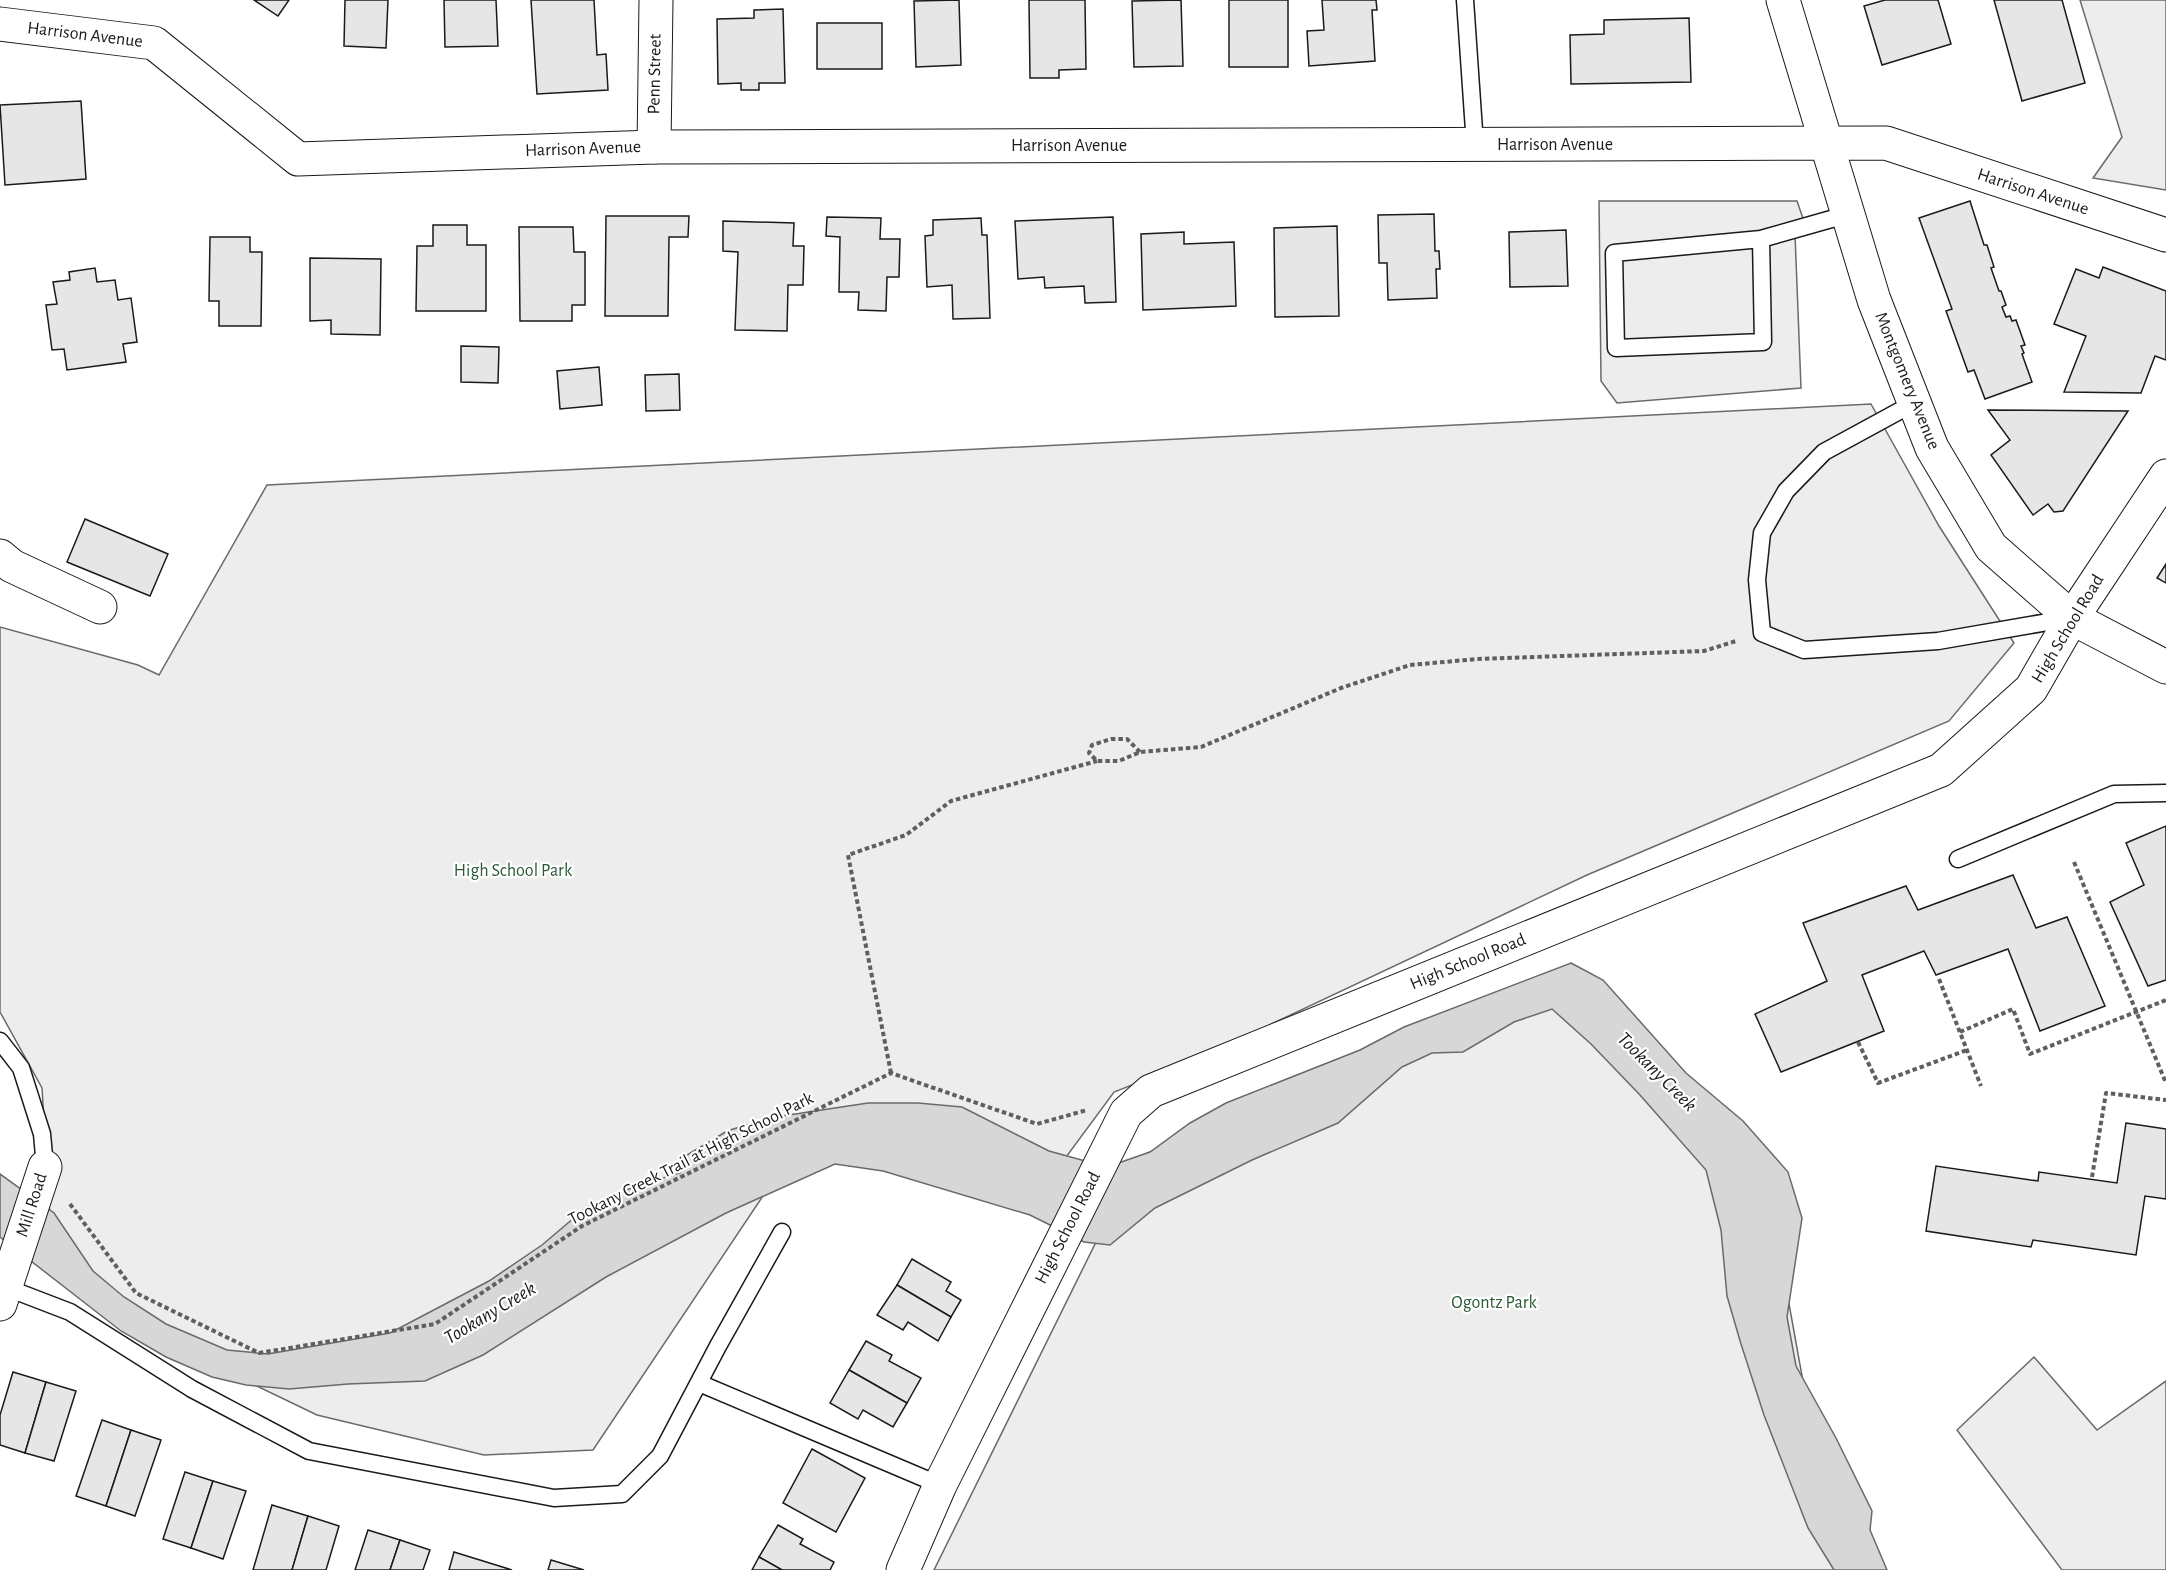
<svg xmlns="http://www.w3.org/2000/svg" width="2166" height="1570" viewBox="0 0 2166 1570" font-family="'Alegreya Sans',sans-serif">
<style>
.built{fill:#ededed;stroke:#6a6a6a;stroke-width:1.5}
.water{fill:#d7d7d7;stroke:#6a6a6a;stroke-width:1.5}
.building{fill:#e6e6e6;stroke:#1a1a1a;stroke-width:1.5}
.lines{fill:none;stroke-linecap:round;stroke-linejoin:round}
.lane-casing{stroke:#1a1a1a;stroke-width:19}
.street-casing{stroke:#1a1a1a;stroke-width:35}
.path{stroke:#5f5f5f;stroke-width:4;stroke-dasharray:4.5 3;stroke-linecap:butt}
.lane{stroke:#fff;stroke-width:16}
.street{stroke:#fff;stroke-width:33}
.labels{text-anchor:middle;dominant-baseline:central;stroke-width:4.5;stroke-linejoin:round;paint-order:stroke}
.street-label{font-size:18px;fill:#1a1a1a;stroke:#fff}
.park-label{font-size:18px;fill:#2b5a34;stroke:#fff}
.water-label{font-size:20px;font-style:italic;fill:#1a1a1a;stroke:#fff}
</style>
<rect width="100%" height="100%" fill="#fff"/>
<g class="built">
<polygon points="2080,0 2166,0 2166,190 2093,178 2122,137"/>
<polygon points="1599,201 1797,201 1807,230 1795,234 1801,388 1617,403 1601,381"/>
<polygon points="1871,404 1939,526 2014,643 1949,721 1587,875 1193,1061 1114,1092 1058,1168 787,1160 593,1450 484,1455 317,1415 203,1360 52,1250 42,1088 0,1012 0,627 138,665 159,675 267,485"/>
<polygon points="1546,982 1692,1106 1784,1276 1837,1570 934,1570 1138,1157"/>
<polygon points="2034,1357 2097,1430 2166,1381 2166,1570 2062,1570 1957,1430"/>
</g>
<polygon class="water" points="1571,963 1603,980 1686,1073 1743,1121 1788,1172 1802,1218 1787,1317 1796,1366 1836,1438 1872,1511 1870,1530 1887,1570 1834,1570 1808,1528 1764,1415 1741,1344 1727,1296 1721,1230 1706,1170 1640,1095 1591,1044 1552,1009 1514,1022 1463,1052 1432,1053 1402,1067 1338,1123 1252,1160 1155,1208 1110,1245 1084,1242 1030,1215 883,1171 835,1164 726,1213 606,1277 483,1355 425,1381 348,1384 289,1389 246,1385 212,1377 166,1357 121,1331 0,1237 0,1174 54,1213 93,1271 124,1297 166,1324 227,1350 268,1354 390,1333 489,1281 542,1245 587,1207 636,1186 680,1173 687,1155 727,1131 769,1118 868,1103 918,1103 962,1107 1049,1151 1107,1167 1150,1152 1190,1123 1226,1103 1360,1050 1404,1027"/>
<g class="building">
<polygon points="254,0 289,0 278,16"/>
<polygon points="345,0 388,0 386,48 344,46"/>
<polygon points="444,0 496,0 498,46 445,47"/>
<polygon points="531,0 594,0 597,55 606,54 608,90 537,94"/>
<polygon points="959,0 961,65 916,67 914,1"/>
<polygon points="1029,0 1085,0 1086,69 1059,70 1059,78 1030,78"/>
<polygon points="1181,0 1183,66 1134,67 1132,1"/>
<rect x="1229" y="0" width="59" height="67"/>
<polygon points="1322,0 1376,0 1377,10 1372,10 1375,61 1309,66 1307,31 1324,30"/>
<polygon points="1885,0 1938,0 1951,44 1882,65 1864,6"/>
<polygon points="1994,0 2062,0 2085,83 2022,101"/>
<polygon points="783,9 785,83 759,83 759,90 741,90 741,83 718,84 717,19 754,18 754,10"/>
<polygon points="1689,18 1691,82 1571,84 1570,35 1604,34 1604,20"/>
<rect x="817" y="23" width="65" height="46"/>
<polygon points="81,101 86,179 5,185 0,105"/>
<polygon points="1970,201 1984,245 1987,245 1994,267 1991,268 1999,291 2001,291 2006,305 2002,307 2006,317 2010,316 2012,321 2016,320 2025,345 2021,346 2024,353 2022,354 2032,382 1985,399 1974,370 1968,372 1946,311 1952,309 1919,218"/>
<polygon points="1434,214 1435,251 1439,251 1440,269 1436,269 1437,298 1388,300 1387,263 1379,263 1378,215"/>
<polygon points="606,216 689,216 688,237 669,237 668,316 605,316"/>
<polygon points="827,217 881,218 880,239 900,239 899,277 887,277 886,311 858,310 859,292 839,292 840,237 826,236"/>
<polygon points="1113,217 1116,302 1085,303 1084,286 1045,288 1044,277 1018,279 1015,221"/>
<polygon points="981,218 982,235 987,235 990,318 953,319 952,285 927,287 925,236 933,235 933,220"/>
<polygon points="723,221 794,223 793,246 804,246 803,285 788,285 787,331 735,330 738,252 723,251"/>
<polygon points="433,225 467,225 467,245 486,245 486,311 416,311 417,246 433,246"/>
<polygon points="1337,226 1339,316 1275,317 1274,228"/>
<polygon points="519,227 573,227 574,252 585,252 585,305 572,305 572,321 520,321"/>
<polygon points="1566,230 1568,286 1510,287 1509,232"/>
<polygon points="1184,232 1184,244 1234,242 1236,306 1143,310 1141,234"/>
<polygon points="210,237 250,237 250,252 262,252 261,326 219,326 219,301 209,301"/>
<polygon points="310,258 381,259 380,335 331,334 331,320 310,321"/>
<polygon points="2103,267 2166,291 2166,360 2155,356 2141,393 2064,392 2086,336 2054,324 2076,269 2099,278"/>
<polygon points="95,268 97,282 115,280 118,300 131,298 137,342 123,344 126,362 67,370 64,349 52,350 46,305 57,304 53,282 70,280 69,272"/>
<polygon points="461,346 499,347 498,383 461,382"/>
<polygon points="599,367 602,405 560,409 557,371"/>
<polygon points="679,374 680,410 646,411 645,375"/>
<polygon points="1988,410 2128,411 2063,511 2054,512 2048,504 2033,515 1991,455 2010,440"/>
<polygon points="85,519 168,554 150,596 67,562"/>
<polygon points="2166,564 2166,583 2157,578"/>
<polygon points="2166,826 2166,980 2148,986 2110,902 2144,885 2126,843"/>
<polygon points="2013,875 2036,928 2067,917 2105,1006 2040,1031 2008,949 1936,975 1924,951 1862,975 1884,1031 1781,1072 1755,1014 1827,981 1803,923 1906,886 1918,910"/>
<polygon points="2126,1123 2166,1129 2166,1199 2145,1196 2136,1255 2033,1240 2031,1247 1926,1231 1936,1166 2038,1181 2039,1172 2117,1183"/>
<polygon points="912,1259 951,1282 946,1291 961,1300 951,1317 897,1285"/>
<polygon points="897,1285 951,1317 938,1341 908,1322 903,1330 877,1315"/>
<polygon points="866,1341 892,1355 889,1361 921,1378 907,1403 849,1370"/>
<polygon points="849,1370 907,1403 893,1427 863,1410 858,1419 830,1403"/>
<polygon points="13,1372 46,1382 25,1453 0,1445 0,1415"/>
<polygon points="46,1382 76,1391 54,1461 25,1453"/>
<polygon points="102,1420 131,1430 106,1506 76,1496"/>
<polygon points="131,1430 161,1440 135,1516 106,1506"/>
<polygon points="812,1449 865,1478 836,1532 783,1503"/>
<polygon points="185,1472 213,1481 191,1548 163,1539"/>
<polygon points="213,1481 246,1491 223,1559 191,1548"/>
<polygon points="272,1505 308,1516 292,1570 253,1570"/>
<polygon points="308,1516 339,1526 326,1570 292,1570"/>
<polygon points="778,1525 803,1539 800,1544 834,1562 830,1570 782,1570 759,1557"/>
<polygon points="368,1530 400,1540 390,1570 355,1570"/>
<polygon points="400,1540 430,1550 423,1570 390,1570"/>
<polygon points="454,1552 512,1570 449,1570"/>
<polygon points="759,1557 782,1570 752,1570"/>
<polygon points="551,1560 584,1570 548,1570"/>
</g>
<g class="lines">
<defs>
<g id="lane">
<polyline points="1465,0 1475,145"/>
<polyline points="1761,239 1614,253 1616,348 1763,342 1761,239 1849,214"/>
<polyline points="1914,403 1824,452 1786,491 1762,533 1757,580 1762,633 1804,650 1938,641 2071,618"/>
<polyline points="1958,859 2114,794 2166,793"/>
<polyline points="0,1041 21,1068 42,1134 45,1167"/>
<polyline points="5,1287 70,1312 192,1389 309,1451 554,1498 622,1494 660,1456 718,1346 782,1232"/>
<polyline points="699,1383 940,1485"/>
</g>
<g id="street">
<polyline points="1783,0 1874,300 1932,448 1991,547 2072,618 2166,667"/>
<polyline points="0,24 154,43 298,159 654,147 1886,143 2166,235"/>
<polyline points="654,147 656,0"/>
<polyline points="0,556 12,566 100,607"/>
<polyline points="0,1304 45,1167"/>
<polyline points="903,1570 940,1485 1126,1113 1151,1091 1941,770 2031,689 2072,618 2166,476"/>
</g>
</defs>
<use href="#lane" class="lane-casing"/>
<use href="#street" class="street-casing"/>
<g class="path">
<polyline points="1140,752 1127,739 1111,739 1092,745 1089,753 1097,761 1119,761 1140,752 1201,747 1341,688 1410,665 1477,659 1704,651 1736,641"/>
<polyline points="2074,862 2166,1083"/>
<polyline points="1939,979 1981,1086"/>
<polyline points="1960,1032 2013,1009 2030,1054 2166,1000"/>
<polyline points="1858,1042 1878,1083 1967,1050"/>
<polyline points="891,1073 848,855 906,835 951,801 1097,761"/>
<polyline points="2092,1177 2106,1093 2166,1100"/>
<polyline points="70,1204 136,1293 259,1353 435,1324 582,1226 891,1073 1037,1124 1087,1110"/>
</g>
<use href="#lane" class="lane"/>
<use href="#street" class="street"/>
</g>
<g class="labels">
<g class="street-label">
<text transform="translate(85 35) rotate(7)">Harrison Avenue</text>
<text transform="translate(655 74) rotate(-89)">Penn Street</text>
<text x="1555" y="145">Harrison Avenue</text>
<text x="1069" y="146">Harrison Avenue</text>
<text transform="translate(583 149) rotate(-2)">Harrison Avenue</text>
<text transform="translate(2033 192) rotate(18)">Harrison Avenue</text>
<text transform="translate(1907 381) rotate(68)">Montgomery Avenue</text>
<text transform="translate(2068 629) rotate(-59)">High School Road</text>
<text transform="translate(1468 962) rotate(-22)">High School Road</text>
<text transform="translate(691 1159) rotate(-27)">Tookany Creek Trail at High School Park</text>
<text transform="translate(32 1205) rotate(-72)">Mill Road</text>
<text transform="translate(1068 1228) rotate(-63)">High School Road</text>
</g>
<g class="park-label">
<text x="513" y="871">High School Park</text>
<text x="1494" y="1303">Ogontz Park</text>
</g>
<g class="water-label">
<text transform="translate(1657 1072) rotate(45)">Tookany Creek</text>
<text transform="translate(490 1313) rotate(-31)">Tookany Creek</text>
</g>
</g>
</svg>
